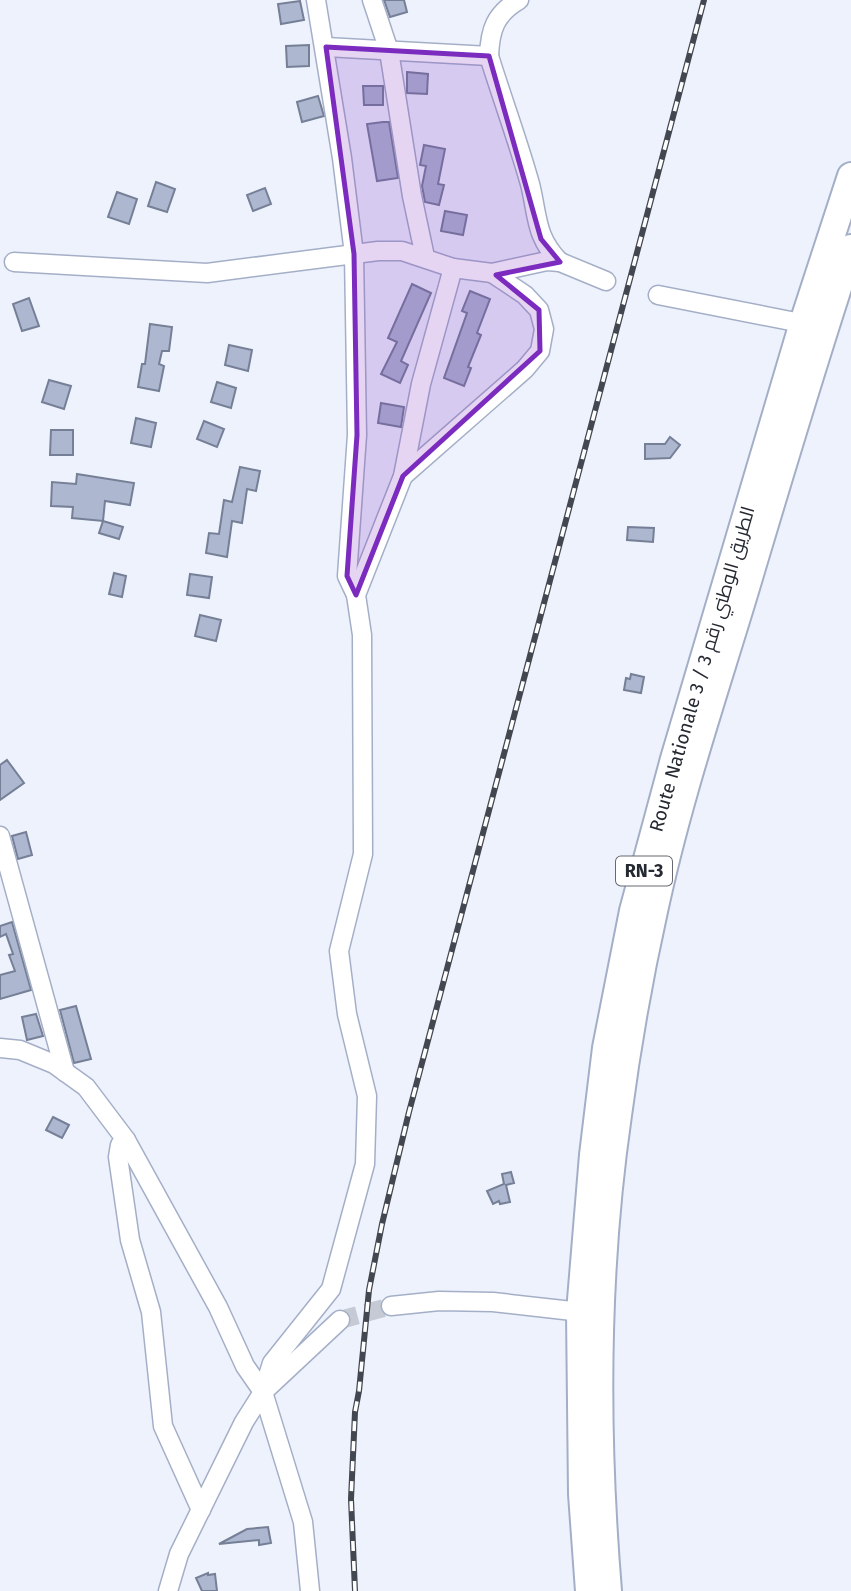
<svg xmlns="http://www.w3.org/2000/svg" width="851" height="1591" viewBox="0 0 851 1591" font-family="'Fira Sans',Cairo,sans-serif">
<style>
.building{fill:#adb7d0;stroke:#757f96;stroke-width:2}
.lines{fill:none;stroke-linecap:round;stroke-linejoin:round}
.minor-tunnel{stroke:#c5cad4;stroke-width:18;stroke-dasharray:18 9;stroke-linecap:butt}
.minor-casing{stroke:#a4afc7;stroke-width:21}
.highway-casing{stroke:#a4afc7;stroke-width:30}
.minor{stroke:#fff;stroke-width:18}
.highway{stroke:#fff;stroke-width:26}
.rail-casing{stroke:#434750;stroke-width:6}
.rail{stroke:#fff;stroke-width:3.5;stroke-dasharray:10;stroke-linecap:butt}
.marked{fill:#7b2cbf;fill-opacity:0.2;stroke:#7b2cbf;stroke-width:5;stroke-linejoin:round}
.labels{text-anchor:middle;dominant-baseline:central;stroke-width:6;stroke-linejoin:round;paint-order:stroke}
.shield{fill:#fff;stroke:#666970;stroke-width:2}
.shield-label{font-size:18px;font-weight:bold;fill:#252932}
.street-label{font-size:19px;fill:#252932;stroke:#fff}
</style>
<rect width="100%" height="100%" fill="#edf2fd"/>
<g class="building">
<polygon points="384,0 404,0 407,12 390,17"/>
<polygon points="300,1 304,20 281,24 278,4"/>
<polygon points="309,45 309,66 287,67 286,46"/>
<polygon points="407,72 428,74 427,94 407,93"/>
<polygon points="363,86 383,86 383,105 364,105"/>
<polygon points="318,96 324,116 302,122 297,102"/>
<polygon points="383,122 389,122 398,178 377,181 367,124"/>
<polygon points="424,145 445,149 438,184 444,185 439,205 425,202 422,186 426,166 420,165"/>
<polygon points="156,182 175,189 167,212 148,206"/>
<polygon points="265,188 271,204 253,211 247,195"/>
<polygon points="117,192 137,199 129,224 108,217"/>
<polygon points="445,211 467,215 463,235 441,231"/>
<polygon points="412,284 431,293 401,361 408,365 400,383 381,374 397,342 388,338"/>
<polygon points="470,291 490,299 477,333 481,335 468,367 471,368 464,386 444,378 467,313 462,311"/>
<polygon points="29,298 39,326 22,331 13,304"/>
<polygon points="150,324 172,327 169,351 162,351 159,364 164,366 159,391 138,387 142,364 145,364"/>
<polygon points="229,345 252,350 248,371 225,365"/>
<polygon points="49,380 71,386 64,409 42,402"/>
<polygon points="217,382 236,388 231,408 211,402"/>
<polygon points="381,403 404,407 401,427 378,423"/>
<polygon points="136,418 156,423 151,447 131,443"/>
<polygon points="204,421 224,429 217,447 197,439"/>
<polygon points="51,430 73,430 73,455 50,455"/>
<polygon points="670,437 680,445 670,458 645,459 645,444 665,444"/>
<polygon points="240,467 260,471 256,491 247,489 242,523 232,521 227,557 206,553 209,533 219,534 224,500 232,502"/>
<polygon points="77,474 134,483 130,505 105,501 103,521 72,518 73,507 51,506 52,482 76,484"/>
<polygon points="103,521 123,527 119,539 99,533"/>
<polygon points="628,527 654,528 653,542 627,540"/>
<polygon points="114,573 126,576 122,597 109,594"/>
<polygon points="190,574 212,577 209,598 187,595"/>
<polygon points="200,615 221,620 216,641 195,636"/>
<polygon points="631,674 644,677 641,693 624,690 626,678 630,679"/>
<polygon points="7,760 24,783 0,800 0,765"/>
<polygon points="26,832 32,855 18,859 12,836"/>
<polygon points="12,922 31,990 0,999 0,975 15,971 9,955 13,954 6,934 0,937 0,926"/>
<polygon points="76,1006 91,1059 74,1063 60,1010"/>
<polygon points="36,1014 43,1036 27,1040 22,1017"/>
<polygon points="53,1117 69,1125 62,1138 46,1130"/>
<polygon points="511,1172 514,1183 506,1185 510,1202 500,1204 499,1201 493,1204 487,1191 504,1184 502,1174"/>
<polygon points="268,1527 271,1543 259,1545 259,1540 219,1544 247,1529"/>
<polygon points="208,1573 208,1575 215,1574 217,1591 202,1591 196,1578"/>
</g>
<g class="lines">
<polyline class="minor-tunnel" points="340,1320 391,1306"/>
<defs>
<g id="minor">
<polyline points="372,0 389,51 412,196 425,257"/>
<path d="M519 0C495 14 490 30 489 56 502 98 518 141 530 184 538 216 535 237 560 262"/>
<polyline points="326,47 489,56"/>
<polyline points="14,262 207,273 378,251 402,251 453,268 492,273 547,261 560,262 606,281"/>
<polyline points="658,295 811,325"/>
<polyline points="403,476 525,369 540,351 544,329 539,310 525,295 492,273"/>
<polyline points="356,595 403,476 421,384 453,268"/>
<polyline points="0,836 65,1072"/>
<polyline points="0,1048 20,1050 54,1064 86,1087 126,1140 218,1307 245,1366 263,1392"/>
<polyline points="126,1140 120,1145 118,1157 130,1240 151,1312 163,1426 201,1510"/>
<polyline points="391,1306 439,1301 493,1302 590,1313"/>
<polyline points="168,1591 179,1554 244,1422 263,1392 340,1320"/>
<polyline points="310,1591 303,1522 263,1392 272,1363 331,1289 365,1164 367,1096 347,1014 339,951 363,854 362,635 356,595 347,576 357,435 354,254 342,158 316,0"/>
</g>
<g id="highway">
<polyline points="589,1591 582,1494 580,1312 593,1155 606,1048 633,911 674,759 803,323 851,176"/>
<path d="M608 1591C595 1433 595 1272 618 1115 627 1047 639 978 654 911 677 803 713 697 745 591 779 477 813 362 851 248"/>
</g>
</defs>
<use href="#minor" class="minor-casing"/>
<use href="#highway" class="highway-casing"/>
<use href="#minor" class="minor"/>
<use href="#highway" class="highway"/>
<defs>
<polyline id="rail" points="355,1591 351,1499 355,1412 359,1391 369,1290 382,1224 409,1112 704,0"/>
</defs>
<use href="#rail" class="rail-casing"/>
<use href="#rail" class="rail"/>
</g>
<path class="marked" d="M326 47 489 56 541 239 560 262 496 275 539 310 540 351 403 476 356 595 347 576 357 435 354 254Z"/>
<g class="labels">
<rect class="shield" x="616" y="856.5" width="56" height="29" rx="5"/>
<g class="shield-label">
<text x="644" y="871">RN-3</text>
</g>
<g class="street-label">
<text transform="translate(702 669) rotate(-74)">Route Nationale 3 / الطريق الوطني رقم 3</text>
</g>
</g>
</svg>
